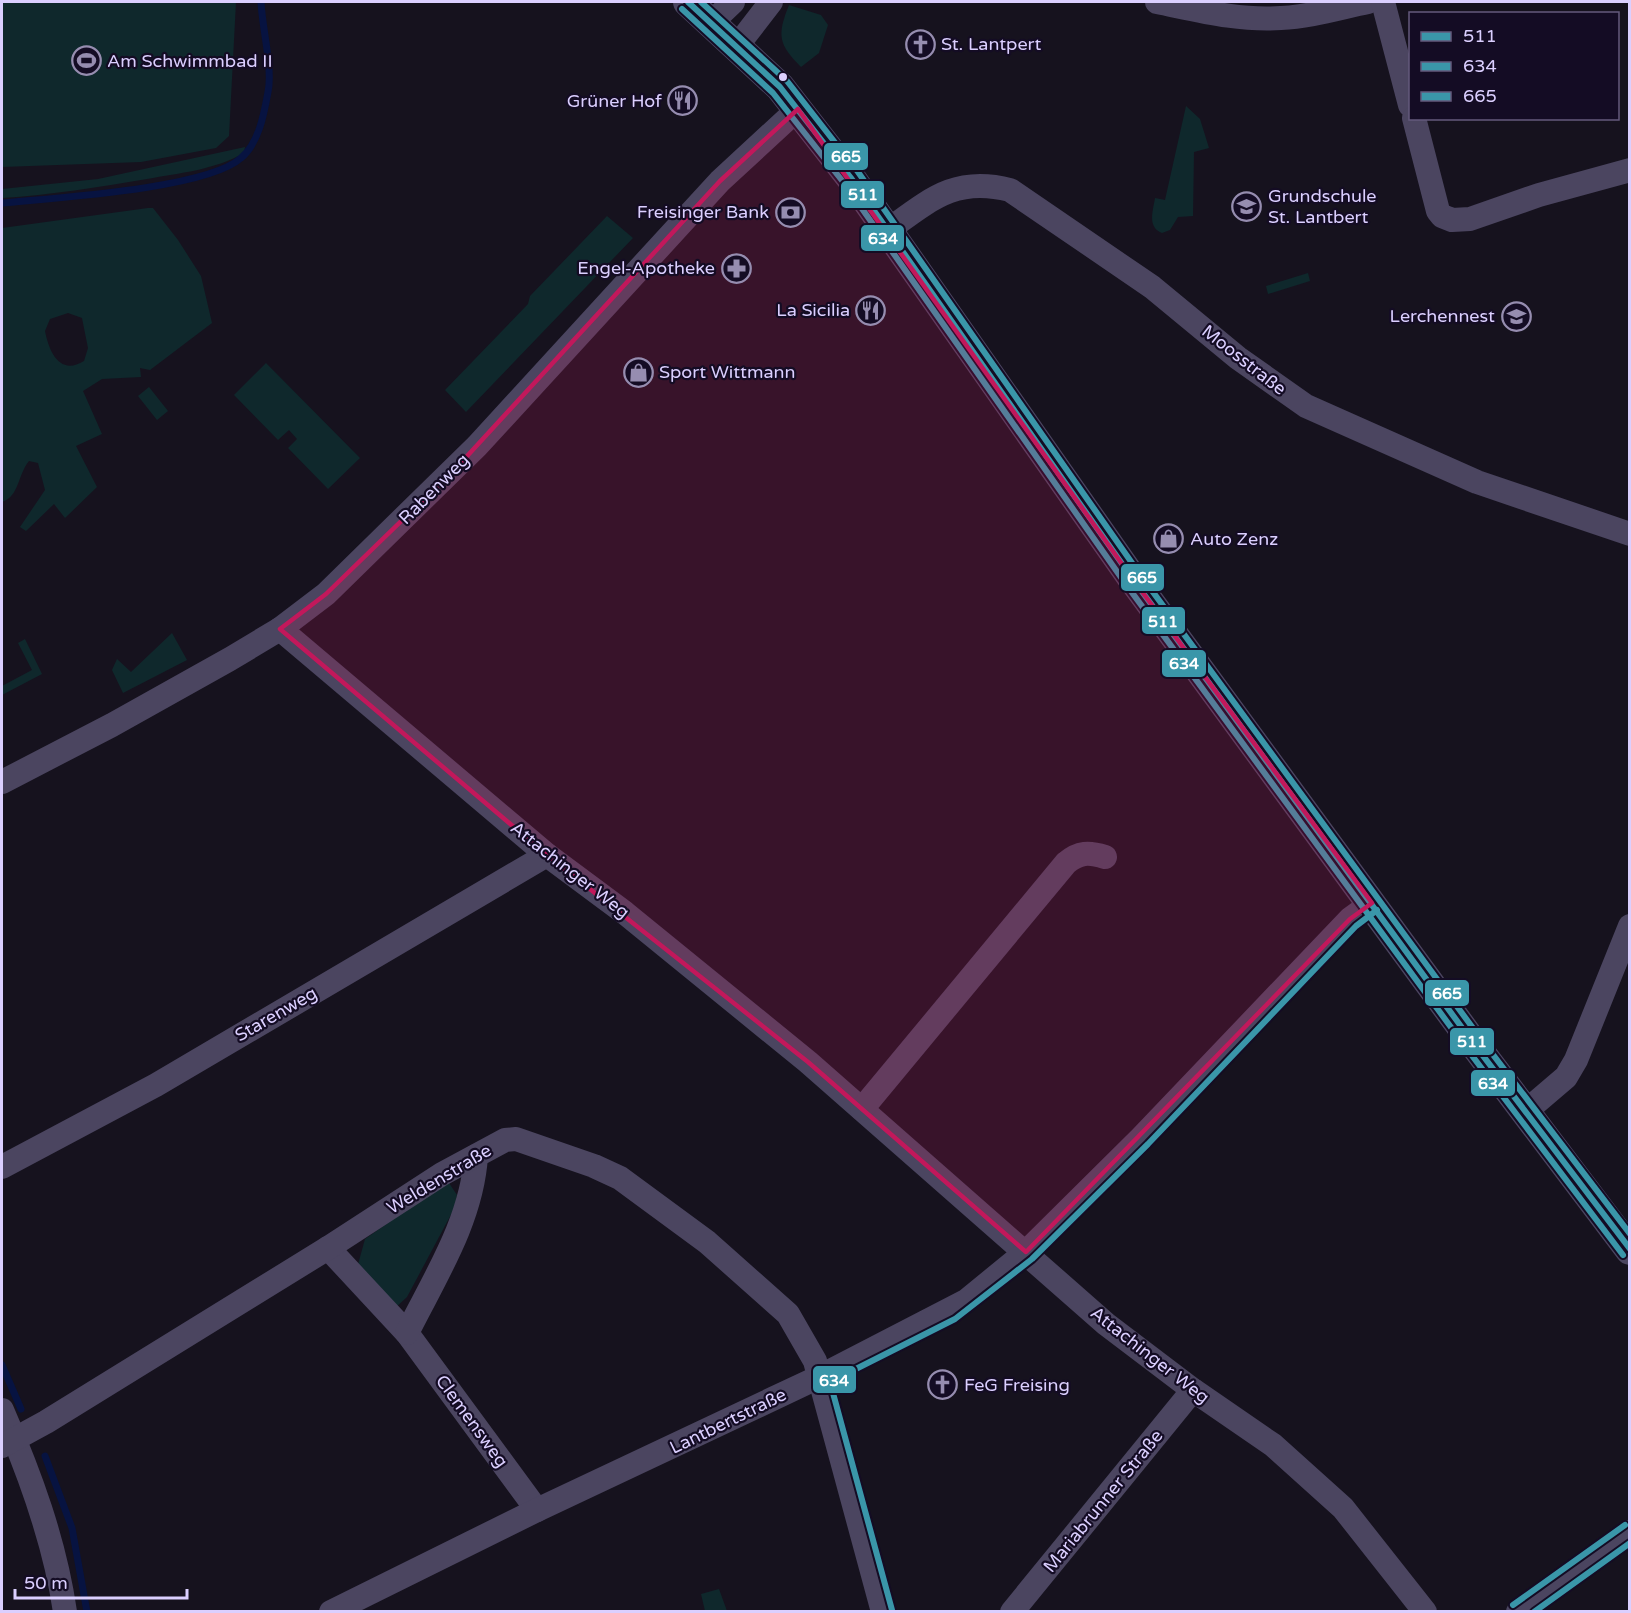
<svg xmlns="http://www.w3.org/2000/svg" width="1631" height="1613" viewBox="0 0 1631 1613" font-family="'Varela Round',sans-serif">
<style>
.green{fill:#0f282c;fill-rule:evenodd}
.lines{fill:none;stroke-linecap:round;stroke-linejoin:round}
.stream{stroke:#071341;stroke-width:7}
.minor{stroke:#4b4560;stroke-width:24}
.tertiary{stroke:#4b4560;stroke-width:30}
.bus-1-casing{stroke:#140c24;stroke-width:10}
.bus-2-casing{stroke:#140c24;stroke-width:10}
.bus-3-casing{stroke:#140c24;stroke-width:10}
.bus-1{stroke:#3a96a9;stroke-width:6}
.bus-2{stroke:#3a96a9;stroke-width:6}
.bus-3{stroke:#3a96a9;stroke-width:6}
.marked{fill:#c2185b;fill-opacity:0.2;stroke:#c2185b;stroke-width:4.5;stroke-linejoin:round}
.bus-dot{fill:#dbcfff;stroke:#140c24;stroke-width:2}
.labels{text-anchor:middle;dominant-baseline:central;stroke-width:4.5;stroke-linejoin:round;paint-order:stroke}
.poi-label{font-size:18px;fill:#dbcfff;stroke:#140c24;text-anchor:start}
.street-label{font-size:18px;fill:#dbcfff;stroke:#140c24}
.line-badge{stroke:#140c24;stroke-width:2}
.badge-label{font-size:16px;text-anchor:middle;font-weight:bold;fill:#fff}
</style>
<rect width="100%" height="100%" fill="#16121e"/>
<g class="green">
<polygon points="2,2 236,2 229,136 216,148 141,162 2,167"/>
<path d="M789 5 821 15 828 25 819 53 801 67C778 44 777 35 789 5Z"/>
<path d="M1186 106 1200 119 1209 148 1194 152 1193 216 1178 217 1170 230 1162 233C1147 227 1153 211 1155 198L1165 200Z"/>
<path d="M245 147 244 153C214 170 180 173 147 179 99 187 50 195 2 198V189L98 179Z"/>
<path d="M148 208H153L178 240 201 276 212 323 150 370 140 368 141 377 102 379 83 391 102 434 76 446 97 487 65 518 54 504 26 531 20 527 45 490 38 463 29 461C18 474 19 497 2 502V228ZM68 313 82 318 88 348 84 361C60 376 49 352 45 331L50 319Z"/>
<polygon points="607,216 633,238 466,412 445,390 528,304 530,296"/>
<polygon points="1308,273 1310,281 1268,294 1266,286"/>
<polygon points="266,363 360,458 328,489 288,448 297,439 289,430 278,440 234,395"/>
<polygon points="149,387 168,411 157,420 138,396"/>
<polygon points="172,633 187,660 123,693 112,670 117,659 131,672"/>
<polygon points="25,639 42,674 2,695 2,686 32,670 18,643"/>
<polygon points="449,1183 457,1195 455,1207 407,1297 395,1308 357,1268 365,1239 442,1185"/>
<polygon points="719,1589 727,1611 705,1611 701,1594"/>
</g>
<g class="lines">
<g class="stream">
<path d="M2 203C52 198 207 189 241 158 259 143 264 114 268 92 273 69 262 27 261 2"/>
<polyline points="2,1365 21,1409"/>
<polyline points="45,1456 72,1528 87,1612"/>
</g>
<g class="minor">
<path d="M1157 2C1197 10 1239 21 1281 18 1310 17 1339 8 1368 2"/>
<polyline points="1383,2 1410,105"/>
<polyline points="712,22 733,2"/>
<polyline points="737,46 771,2"/>
<polyline points="1414,118 1438,211 1442,216 1452,220 1470,219 1539,195 1630,170"/>
<path d="M888 230C931 199 956 176 1010 190L1152 287 1238 358 1306 406 1477 482 1630 534"/>
<polyline points="280,629 547,855 625,913 808,1062 1106,1324 1193,1390 1273,1445 1343,1508 1425,1612"/>
<polyline points="2,782 112,725 230,659 280,629 326,594 477,446 720,181 798,109"/>
<path d="M862 1109 1066 863C1079 852 1089 852 1105 857"/>
<polyline points="1525,1112 1566,1077 1576,1060 1630,926"/>
<polyline points="2,1167 156,1085 547,855"/>
<polyline points="328,1248 407,1333 537,1510"/>
<path d="M407 1333C435 1277 472 1220 476 1156"/>
<path d="M2 1410C30 1474 55 1542 65 1612"/>
<polyline points="2,1446 46,1422 328,1248 442,1174 505,1140 516,1139 594,1166 620,1178 707,1242 788,1314 815,1361 883,1612"/>
<polyline points="331,1612 537,1510 819,1377 966,1301 1026,1252 1141,1138 1350,919 1372,903"/>
<polyline points="1012,1612 1193,1390"/>
<polyline points="1518,1612 1630,1532"/>
</g>
<polyline class="tertiary" points="688,2 780,87 851,178 1132,578 1471,1040 1630,1250"/>
<defs>
<polyline id="bus-1" points="688,2 780,87 851,178 1132,578 1471,1040 1630,1249"/>
<g id="bus-2">
<polyline points="682,9 773,93 844,183 1125,583 1464,1045 1623,1255"/>
<polyline points="892,1610 830,1382 955,1319 1032,1259 1148,1144 1356,926 1377,910"/>
<polyline points="1534,1612 1630,1543"/>
</g>
<g id="bus-3">
<polyline points="701,2 787,81 858,172 1139,573 1478,1035 1630,1234"/>
<polyline points="1513,1605 1625,1525"/>
</g>
</defs>
<use href="#bus-1" class="bus-1-casing"/>
<use href="#bus-2" class="bus-2-casing"/>
<use href="#bus-3" class="bus-3-casing"/>
<use href="#bus-1" class="bus-1"/>
<use href="#bus-2" class="bus-2"/>
<use href="#bus-3" class="bus-3"/>
</g>
<path class="marked" d="M798 109 1132 578 1372 903 1350 919 1026 1252 808 1062 547 855 280 629 326 594 458 466 720 181Z"/>
<defs>
<symbol id="church-ring" viewBox="-11 -11 22 22"><circle r="9.5" fill="#140c24" stroke="#968db0" stroke-width="1.5"/><path d="M-1.2-6h2.4v3.5h3.3v2.4h-3.3V6h-2.4V-.1h-3.3v-2.4h3.3Z" fill="#968db0"/></symbol>
<symbol id="stadium-ring" viewBox="-11 -11 22 22"><circle r="9.5" fill="#140c24" stroke="#968db0" stroke-width="1.5"/><path d="M0-5a6.5 5 0 1 0 0 10a6.5 5 0 1 0 0-10ZM-3.5-1.8h7v3.6h-7Z" fill="#968db0"/></symbol>
<symbol id="restaurant-ring" viewBox="-11 -11 22 22"><circle r="9.5" fill="#140c24" stroke="#968db0" stroke-width="1.5"/><path d="M-5-6h1v4h1v-4h1v4h1v-4h1v5L-1.5 .5V6h-2V.5L-5-1ZM5-6V6H3V1.5H1.5Q1.5-4 5-6Z" fill="#968db0"/></symbol>
<symbol id="school-ring" viewBox="-11 -11 22 22"><circle r="9.5" fill="#140c24" stroke="#968db0" stroke-width="1.5"/><path d="M0-5L7-2L0 1L-7-2ZM-4 1L0 2.5L4 1V4Q0 6-4 4Z" fill="#968db0"/></symbol>
<symbol id="bank-ring" viewBox="-11 -11 22 22"><circle r="9.5" fill="#140c24" stroke="#968db0" stroke-width="1.5"/><path d="M-6-4H6V4H-6ZM0-2.3a2.3 2.3 0 1 0 0 4.6a2.3 2.3 0 1 0 0-4.6Z" fill="#968db0"/></symbol>
<symbol id="pharmacy-ring" viewBox="-11 -11 22 22"><circle r="9.5" fill="#140c24" stroke="#968db0" stroke-width="1.5"/><path d="M-2-6h4v4h4v4h-4v4h-4v-4h-4v-4h4Z" fill="#968db0"/></symbol>
<symbol id="shop-ring" viewBox="-11 -11 22 22"><circle r="9.5" fill="#140c24" stroke="#968db0" stroke-width="1.5"/><path d="M-5-2.5h2.3a2.7 3.5 0 0 1 5.4 0H5L5.5 6h-11ZM-1.5-2.5h3a1.5 2.3 0 0 0-3 0Z" fill="#968db0"/></symbol>
</defs>
<g fill-rule="evenodd">
<use href="#church-ring" x="904" y="28" width="33" height="33"/>
<use href="#stadium-ring" x="70" y="44" width="33" height="33"/>
<use href="#restaurant-ring" x="666" y="84" width="33" height="33"/>
<use href="#school-ring" x="1230" y="190" width="33" height="33"/>
<use href="#bank-ring" x="774" y="196" width="33" height="33"/>
<use href="#pharmacy-ring" x="720" y="252" width="33" height="33"/>
<use href="#restaurant-ring" x="854" y="294" width="33" height="33"/>
<use href="#school-ring" x="1500" y="300" width="33" height="33"/>
<use href="#shop-ring" x="622" y="356" width="33" height="33"/>
<use href="#shop-ring" x="1152" y="522" width="33" height="33"/>
<use href="#church-ring" x="926" y="1368" width="33" height="33"/>
</g>
<circle class="bus-dot" cx="783" cy="77" r="5"/>
<g class="labels">
<g class="poi-label">
<text x="941" y="44">St. Lantpert</text>
<text x="107" y="61">Am Schwimmbad II</text>
<text x="662" y="101" text-anchor="end">Grüner Hof</text>
<text x="1268" y="196">Grundschule<tspan x="1268" dy="21">St. Lantbert</tspan></text>
<text x="769" y="212" text-anchor="end">Freisinger Bank</text>
<text x="715" y="268" text-anchor="end">Engel-Apotheke</text>
<text x="850" y="310" text-anchor="end">La Sicilia</text>
<text x="1495" y="316" text-anchor="end">Lerchennest</text>
<text x="659" y="372">Sport Wittmann</text>
<text x="1190" y="539">Auto Zenz</text>
<text x="964" y="1385">FeG Freising</text>
</g>
<g class="street-label">
<text transform="translate(1244 360) rotate(38)">Moosstraße</text>
<text transform="translate(434 489) rotate(-45)">Rabenweg</text>
<text transform="translate(570 870) rotate(38)">Attachinger Weg</text>
<text transform="translate(276 1014) rotate(-30)">Starenweg</text>
<text transform="translate(439 1179) rotate(-31)">Weldenstraße</text>
<text transform="translate(1150 1355) rotate(38)">Attachinger Weg</text>
<text transform="translate(472 1421) rotate(54)">Clemensweg</text>
<text transform="translate(728 1421) rotate(-26)">Lantbertstraße</text>
<text transform="translate(1103 1501) rotate(-51)">Mariabrunner Straße</text>
</g>
</g>
<g class="line-badge">
<rect x="823" y="142" width="46" height="29" rx="6" fill="#3a96a9"/>
<rect x="840" y="180" width="45" height="29" rx="6" fill="#3a96a9"/>
<rect x="860" y="224" width="45" height="28" rx="6" fill="#3a96a9"/>
<rect x="1120" y="563" width="45" height="29" rx="6" fill="#3a96a9"/>
<rect x="1141" y="606" width="45" height="29" rx="6" fill="#3a96a9"/>
<rect x="1161" y="649" width="46" height="29" rx="6" fill="#3a96a9"/>
<rect x="1424" y="979" width="46" height="28" rx="6" fill="#3a96a9"/>
<rect x="1449" y="1027" width="46" height="29" rx="6" fill="#3a96a9"/>
<rect x="1470" y="1069" width="46" height="28" rx="6" fill="#3a96a9"/>
<rect x="812" y="1365" width="45" height="29" rx="6" fill="#3a96a9"/>
</g>
<g class="badge-label">
<text x="846" y="162">665</text>
<text x="863" y="200">511</text>
<text x="883" y="244">634</text>
<text x="1142" y="583">665</text>
<text x="1163" y="627">511</text>
<text x="1184" y="669">634</text>
<text x="1447" y="999">665</text>
<text x="1472" y="1047">511</text>
<text x="1493" y="1089">634</text>
<text x="834" y="1386">634</text>
</g>
<rect width="1631" height="1613" fill="none" stroke="#dbcfff" stroke-width="6"/>
<rect x="1409" y="12" width="210" height="108" fill="#140c24" stroke="#645a7c" stroke-width="1.5"/>
<rect x="1421" y="32" width="30" height="9" fill="#3a96a9" stroke="#645a7c" stroke-width="1.5"/>
<text x="1463" y="42" font-size="18" fill="#dbcfff">511</text>
<rect x="1421" y="62" width="30" height="9" fill="#3a96a9" stroke="#645a7c" stroke-width="1.5"/>
<text x="1463" y="72" font-size="18" fill="#dbcfff">634</text>
<rect x="1421" y="92" width="30" height="9" fill="#3a96a9" stroke="#645a7c" stroke-width="1.5"/>
<text x="1463" y="102" font-size="18" fill="#dbcfff">665</text>
<path d="M15 1589v9h172v-9" fill="none" stroke="#dbcfff" stroke-width="3"/>
<text x="24" y="1589" font-size="18" fill="#dbcfff" stroke="#140c24" stroke-width="4.5" paint-order="stroke">50 m</text>
</svg>
